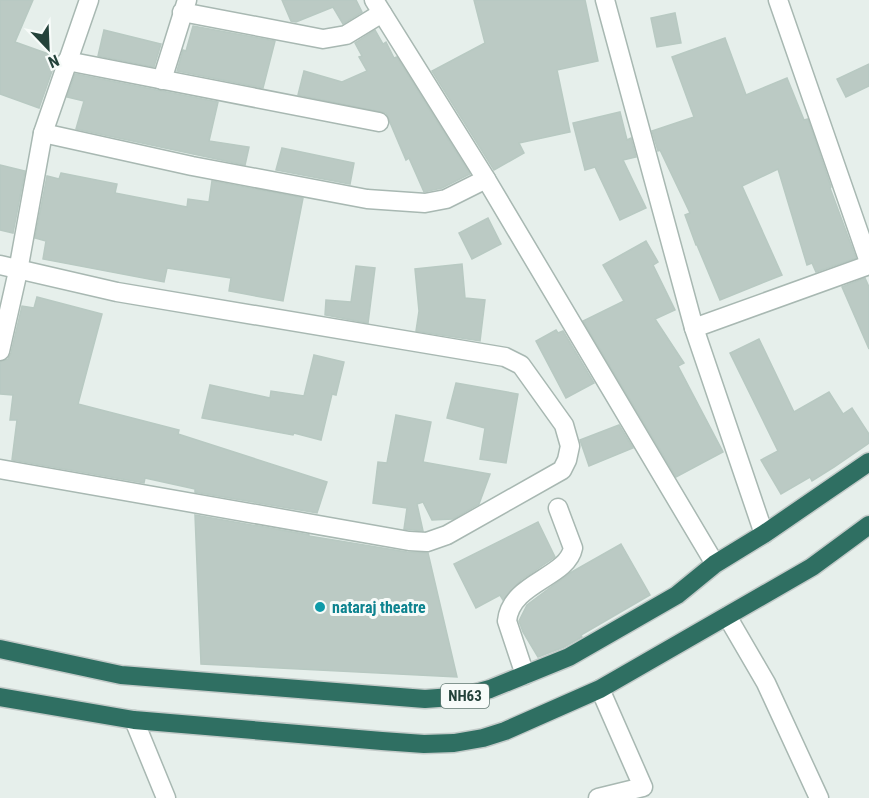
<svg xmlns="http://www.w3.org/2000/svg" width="869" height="798" viewBox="0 0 869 798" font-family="'Roboto Condensed',sans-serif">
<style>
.building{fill:#bbcac4;stroke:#b8c9c2;stroke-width:1.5}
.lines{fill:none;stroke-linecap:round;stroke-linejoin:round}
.minor-casing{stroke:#a8b8b2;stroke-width:21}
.highway-casing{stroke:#c2cac8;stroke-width:21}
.minor{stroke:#fff;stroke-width:18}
.highway{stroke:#2f6f62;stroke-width:18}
.culture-dot{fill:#0f9aa8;stroke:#f7fbf9;stroke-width:2}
.labels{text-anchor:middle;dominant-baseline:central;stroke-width:6;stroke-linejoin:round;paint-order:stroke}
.shield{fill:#f7fbf9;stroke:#637a73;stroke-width:1.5}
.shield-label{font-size:15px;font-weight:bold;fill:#24423a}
.culture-label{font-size:16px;font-weight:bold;fill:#0d838f;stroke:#f7fbf9;text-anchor:start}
</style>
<rect width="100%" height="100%" fill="#e6efeb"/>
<g class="building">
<polygon points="0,0 33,0 15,42 57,57 39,108 0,94"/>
<polygon points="282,0 356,0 362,12 343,24 333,7 296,22 291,21"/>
<polygon points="474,0 585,0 598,61 557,70 570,132 519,143 524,153 494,170 432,71 485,43"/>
<polygon points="675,13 681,43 657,47 651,18"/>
<polygon points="193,26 275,41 263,88 177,71 183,50 186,51"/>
<polygon points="104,30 161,44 154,67 98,56"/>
<polygon points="375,30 383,44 386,42 394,58 397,57 470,174 442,188 424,192 409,158 406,160 386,113 298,95 304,71 342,82 367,71 359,57 362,56 355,43"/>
<polygon points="725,38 746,95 787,78 804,120 808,119 831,187 830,188 856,258 816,272 812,263 807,265 778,169 742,186 782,275 720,300 697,245 696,245 685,215 690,213 660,150 658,151 652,131 694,117 672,57"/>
<polygon points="869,64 869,86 846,97 837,79"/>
<polygon points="75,74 218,102 209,141 249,147 245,165 76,129 84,101 67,97"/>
<polygon points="620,112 627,140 631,138 636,157 623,160 646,208 620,220 595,167 585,170 573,123"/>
<polygon points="282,148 354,163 350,184 276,170"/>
<polygon points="0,165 25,171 13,233 0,230"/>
<polygon points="61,173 117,184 115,193 187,207 188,199 209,202 212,181 303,198 283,301 229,291 231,278 167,268 164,282 43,259 46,241 35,238 47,176 59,179"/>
<polygon points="488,218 501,244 472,259 459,233"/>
<polygon points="646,241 658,262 653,265 675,310 655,319 684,363 678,366 723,452 676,477 583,321 624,301 603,265"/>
<polygon points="462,264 465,298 485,300 480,341 416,331 419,311 415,269"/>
<polygon points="356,266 375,268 368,323 325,315 326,300 351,302"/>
<polygon points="865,278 869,287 869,349 842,287"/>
<polygon points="37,297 102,314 78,404 179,430 178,434 327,482 317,513 195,492 195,489 145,478 144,483 12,460 17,420 10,420 13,395 0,394 0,362 8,359 11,353 22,306 34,308"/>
<polygon points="556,330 558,333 563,331 594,383 566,398 536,341"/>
<polygon points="759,339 794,412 829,392 843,414 852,408 869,434 869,443 834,467 812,481 810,477 781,494 761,460 778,451 730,353"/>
<polygon points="314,355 344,362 336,395 332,394 321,440 294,433 293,435 202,418 210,385 270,398 271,391 304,396"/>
<polygon points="456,383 518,394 506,463 480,459 485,428 447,418"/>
<polygon points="396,415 431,422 423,462 490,474 479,504 453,519 432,520 423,502 417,504 423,531 404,529 407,508 373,503 378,462 387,463"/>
<polygon points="619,425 633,448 589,466 580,440"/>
<polygon points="195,515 309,535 309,536 407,552 428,553 457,677 201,664"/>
<polygon points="538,522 555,557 521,580 503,600 500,595 476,608 454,564"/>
<polygon points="621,544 650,595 581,635 582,637 564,647 538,657 523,632 519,621 527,605 570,573"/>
</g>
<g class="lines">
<defs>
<g id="minor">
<polyline points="374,0 486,179 715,564"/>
<polyline points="605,0 694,328 764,534"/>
<polyline points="778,0 869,262"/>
<polyline points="182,12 323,39 346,35 382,13"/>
<polyline points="67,61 379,122"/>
<polyline points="162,80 187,0"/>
<polyline points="43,133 192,166 367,199 425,203 446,199 486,179"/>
<polyline points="0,265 117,292 505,357 521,365 564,425 570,446 567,460 562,470 447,535 427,542 409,541 0,469"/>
<polyline points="694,328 869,265"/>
<polyline points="0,351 18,271 43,133 89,0"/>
<polyline points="727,616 766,683 819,798"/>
<path d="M525 675 507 621C511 582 567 578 573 548L558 508"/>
<polyline points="134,720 166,798"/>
<polyline points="598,798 643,787 600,689"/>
</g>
<g id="highway">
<polyline points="0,649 121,675 425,699 465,696 490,689 569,657 677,595 715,564 764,534 869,462"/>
<polyline points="0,697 134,720 382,741 424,744 454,743 483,738 505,731 600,689 812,567 869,525"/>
</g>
</defs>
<use href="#minor" class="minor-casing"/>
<use href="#highway" class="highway-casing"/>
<use href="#minor" class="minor"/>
<use href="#highway" class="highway"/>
</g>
<circle class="culture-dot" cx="320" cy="607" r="6"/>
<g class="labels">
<rect class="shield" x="441" y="684" width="48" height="24" rx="4.5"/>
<g class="shield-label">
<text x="465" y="696">NH63</text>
</g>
<g class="culture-label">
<text x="332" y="607">nataraj theatre</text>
</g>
</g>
<g transform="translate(48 48) rotate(157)" stroke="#f7fbf9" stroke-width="4.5" paint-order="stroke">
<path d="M0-4.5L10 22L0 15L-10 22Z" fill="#24423a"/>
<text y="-9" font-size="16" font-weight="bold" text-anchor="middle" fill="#24423a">N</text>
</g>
</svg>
